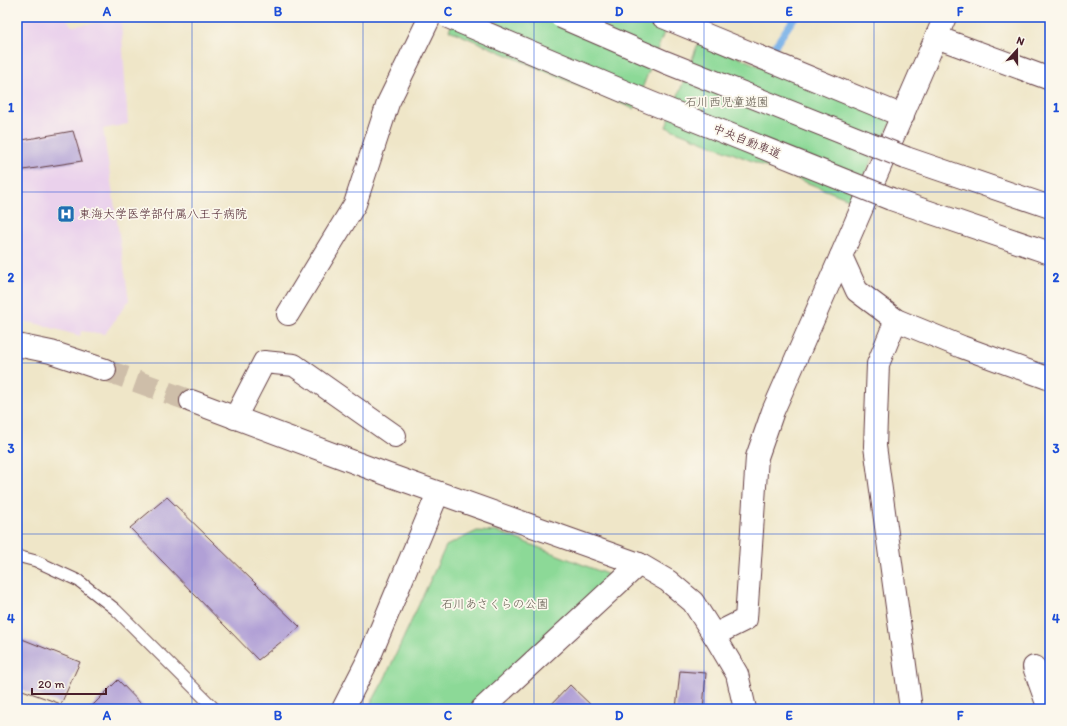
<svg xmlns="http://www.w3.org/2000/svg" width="1067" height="726" viewBox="0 0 1067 726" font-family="Itim,'Klee One',sans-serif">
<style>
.built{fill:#ead1ec}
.green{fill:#8cd997;stroke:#6b7c61}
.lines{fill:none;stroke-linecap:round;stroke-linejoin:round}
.stream{stroke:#78b1e8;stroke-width:7}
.building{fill:#b1a0d6}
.secondary-tunnel{stroke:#cebea9;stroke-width:22;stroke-dasharray:22 11;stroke-linecap:butt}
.lane-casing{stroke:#633d43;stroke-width:13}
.street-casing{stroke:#633d43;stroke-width:24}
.secondary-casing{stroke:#633d43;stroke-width:24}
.highway-casing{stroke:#633d43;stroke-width:24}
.lane{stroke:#fff;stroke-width:11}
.street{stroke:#fff;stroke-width:22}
.secondary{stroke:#fff;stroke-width:22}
.highway{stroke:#fff;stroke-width:22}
.highway-bridge-casing{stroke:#633d43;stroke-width:24;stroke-linecap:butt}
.highway-bridge{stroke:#fff;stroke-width:22}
.grid{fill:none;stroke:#1d4ed8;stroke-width:1;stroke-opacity:0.55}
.labels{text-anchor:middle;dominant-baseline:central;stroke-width:3.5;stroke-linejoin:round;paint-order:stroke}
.park-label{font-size:12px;fill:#5e574b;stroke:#fbf7ec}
.street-label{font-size:12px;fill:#4a1f2b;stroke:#fbf7ec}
.poi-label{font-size:12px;fill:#4a1f2b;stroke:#fbf7ec;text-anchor:start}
.neatline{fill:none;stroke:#1d4ed8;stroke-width:1.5}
.grid-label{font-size:13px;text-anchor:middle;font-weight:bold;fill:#1d4ed8}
</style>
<rect width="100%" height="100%" fill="#fbf7ec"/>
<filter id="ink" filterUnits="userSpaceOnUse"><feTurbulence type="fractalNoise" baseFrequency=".025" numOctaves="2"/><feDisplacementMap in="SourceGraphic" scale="8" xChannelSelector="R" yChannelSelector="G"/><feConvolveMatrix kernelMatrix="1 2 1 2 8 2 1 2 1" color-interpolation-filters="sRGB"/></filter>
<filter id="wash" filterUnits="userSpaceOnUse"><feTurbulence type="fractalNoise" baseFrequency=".012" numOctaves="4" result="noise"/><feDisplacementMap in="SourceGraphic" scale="16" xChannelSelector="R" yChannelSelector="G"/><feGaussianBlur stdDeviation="0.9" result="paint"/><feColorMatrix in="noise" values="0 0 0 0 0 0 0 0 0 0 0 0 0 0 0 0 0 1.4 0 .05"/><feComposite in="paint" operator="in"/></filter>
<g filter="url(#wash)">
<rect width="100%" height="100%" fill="#efe6c8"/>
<polygon class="built" points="17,17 65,17 72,26 121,20 128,124 103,129 129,300 105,334 81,331 80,336 38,324 17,320"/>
<g class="green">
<polygon points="455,17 635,17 665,30 634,109 449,30"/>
<polygon points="699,41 892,121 851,200 666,127"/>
<polygon points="477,531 499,532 622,580 482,709 368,709 384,680 446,546"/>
</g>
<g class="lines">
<polyline class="stream" points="772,50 795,17"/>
</g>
<g id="blocks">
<g class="building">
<polygon points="73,131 82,161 17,171 17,141"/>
<polygon points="167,497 300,627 258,660 130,528"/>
<polygon points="17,637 80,662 61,704 17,688"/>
<polygon points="680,671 706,673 703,709 676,709"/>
<polygon points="118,680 146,709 89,709"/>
<polygon points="570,685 595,709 547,709"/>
</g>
</g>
</g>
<g filter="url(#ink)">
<use href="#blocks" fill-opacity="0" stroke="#633d43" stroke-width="1"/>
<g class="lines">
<polyline class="secondary-tunnel" points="105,370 191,401"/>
<defs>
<polyline id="lane" points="17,556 36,561 79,581 115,609 215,709"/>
<g id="street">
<polyline points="663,17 903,116"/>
<polyline points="945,17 841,256 857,291 896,320 962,347 1050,379"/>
<polyline points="936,37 1050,79"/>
<polyline points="288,314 355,204 388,103 430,17"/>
<polyline points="896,320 878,364 875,446 911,709"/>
<polyline points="235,418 264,362 294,365 395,436"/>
<polyline points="714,635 746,619 757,457 773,411 841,256"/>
<polyline points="1034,667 1049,709"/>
<polyline points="482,709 639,564"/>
</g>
<g id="secondary">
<polyline points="17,345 51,352 105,370"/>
<polyline points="191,401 386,474 639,564 668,581 693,602 714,635 737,674 745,709"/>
<polyline points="343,709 369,658 438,493"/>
</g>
<g id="highway">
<polyline points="906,158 1050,207"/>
<polyline points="891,199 1050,253"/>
</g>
</defs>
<use href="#lane" class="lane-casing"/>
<use href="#street" class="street-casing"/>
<use href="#secondary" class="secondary-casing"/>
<use href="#highway" class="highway-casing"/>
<use href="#lane" class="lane"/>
<use href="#street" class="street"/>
<use href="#secondary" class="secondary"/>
<use href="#highway" class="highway"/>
<defs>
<g id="highway-bridge">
<polyline points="448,17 649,102 891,199"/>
<polyline points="561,17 665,62 906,158"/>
</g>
</defs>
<use href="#highway-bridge" class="highway-bridge-casing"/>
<use href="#highway-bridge" class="highway-bridge"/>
</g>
</g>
<path class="grid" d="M192 17V709M363 17V709M534 17V709M704 17V709M874 17V709M17 192H1050M17 363H1050M17 534H1050"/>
<defs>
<symbol id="hospital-square" viewBox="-11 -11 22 22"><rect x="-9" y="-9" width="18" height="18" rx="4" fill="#1f6fb2" stroke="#fbf7ec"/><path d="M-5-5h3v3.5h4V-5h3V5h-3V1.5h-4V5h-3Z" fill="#fff"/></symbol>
</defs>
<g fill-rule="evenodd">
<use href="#hospital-square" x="56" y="204" width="20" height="20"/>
</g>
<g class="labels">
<g class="park-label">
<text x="727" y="102">石川西児童遊園</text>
<text x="495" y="604">石川あさくらの公園</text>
</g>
<g class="street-label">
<text transform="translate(747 141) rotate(22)">中央自動車道</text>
</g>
<g class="poi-label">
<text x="79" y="214">東海大学医学部付属八王子病院</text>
</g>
</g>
<rect width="1067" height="726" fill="none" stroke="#fbf7ec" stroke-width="44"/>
<g transform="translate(1017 50) rotate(21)" stroke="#fbf7ec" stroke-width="3" paint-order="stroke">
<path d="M0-3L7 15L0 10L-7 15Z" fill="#4a1f2b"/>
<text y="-6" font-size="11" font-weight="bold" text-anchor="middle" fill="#4a1f2b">N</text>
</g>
<path d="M32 688v6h74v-6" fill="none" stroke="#4a1f2b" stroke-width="2"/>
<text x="38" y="688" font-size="12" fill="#4a1f2b" stroke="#fbf7ec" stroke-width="3" paint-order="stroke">20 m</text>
<rect x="22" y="22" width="1023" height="682" class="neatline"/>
<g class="grid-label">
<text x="107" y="16">A</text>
<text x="278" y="16">B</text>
<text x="448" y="16">C</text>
<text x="619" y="16">D</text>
<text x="789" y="16">E</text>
<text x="960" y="16">F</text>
<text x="11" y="112">1</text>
<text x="1056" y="112">1</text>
<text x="11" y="282">2</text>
<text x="1056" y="282">2</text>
<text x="11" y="453">3</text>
<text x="1056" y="453">3</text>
<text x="11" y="623">4</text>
<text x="1056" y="623">4</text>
<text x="107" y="720">A</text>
<text x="278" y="720">B</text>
<text x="448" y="720">C</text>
<text x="619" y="720">D</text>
<text x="789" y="720">E</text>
<text x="960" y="720">F</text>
</g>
</svg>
